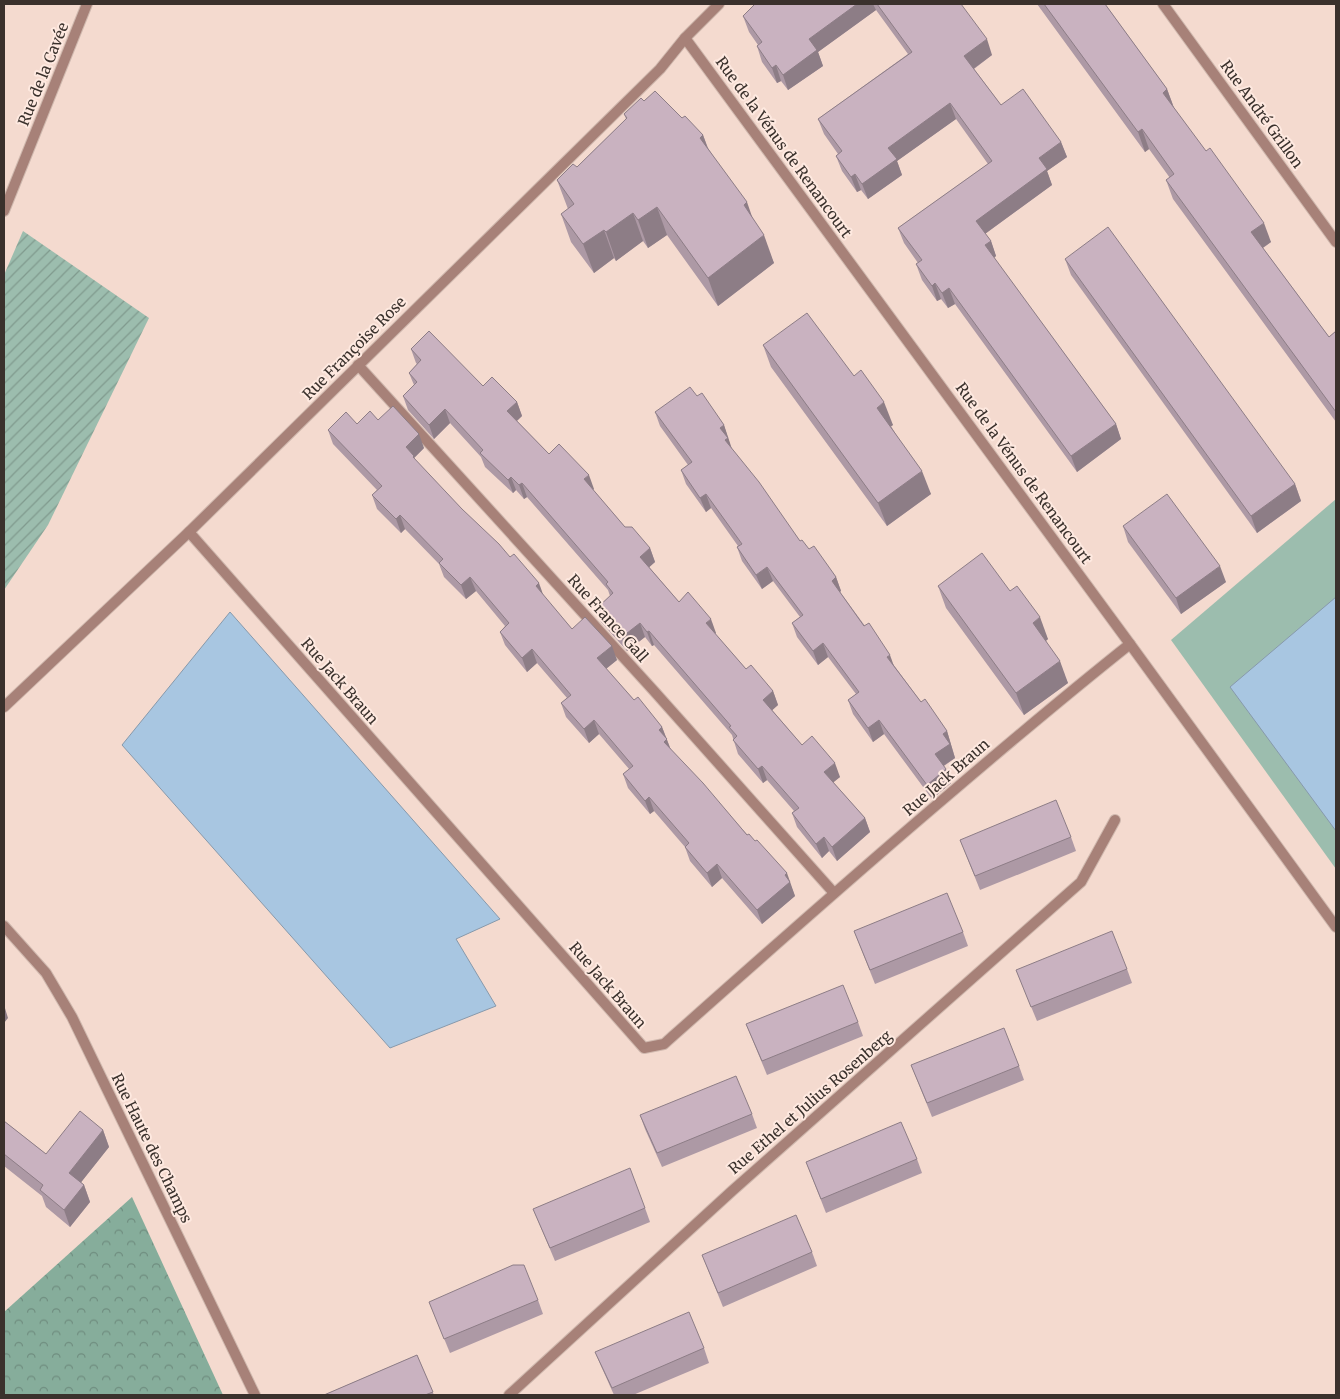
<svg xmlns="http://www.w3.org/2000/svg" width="1340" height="1399" viewBox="0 0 1340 1399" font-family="Merriweather,serif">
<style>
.forest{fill:url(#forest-crowns)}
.park{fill:#9cbdae}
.garden{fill:url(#garden-furrows)}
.water{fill:#a8c6e1;stroke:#8799ab}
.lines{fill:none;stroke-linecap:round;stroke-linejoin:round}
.minor-casing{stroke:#cfb8ae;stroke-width:12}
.minor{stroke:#a78178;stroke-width:10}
.wall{fill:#ad99a5}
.shaded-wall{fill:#8d7d86}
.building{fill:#c9b2c0;stroke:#8d7d86}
.labels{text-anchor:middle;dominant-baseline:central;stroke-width:4;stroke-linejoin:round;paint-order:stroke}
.street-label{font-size:15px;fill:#3a312c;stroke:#fee9e0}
</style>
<defs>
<pattern id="forest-crowns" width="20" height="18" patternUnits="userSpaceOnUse" patternTransform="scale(1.25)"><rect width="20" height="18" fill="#86ad9b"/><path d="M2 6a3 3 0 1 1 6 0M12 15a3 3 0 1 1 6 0" fill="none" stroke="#6f8d7f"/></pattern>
<pattern id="garden-furrows" width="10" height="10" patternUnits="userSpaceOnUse" patternTransform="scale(1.25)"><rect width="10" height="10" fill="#9cbdae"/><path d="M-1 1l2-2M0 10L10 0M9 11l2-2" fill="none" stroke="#809a8e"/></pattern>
</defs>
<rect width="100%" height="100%" fill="#f4dacf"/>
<polygon class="forest" points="132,1197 223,1395 4,1395 4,1312"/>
<polygon class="park" points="1336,499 1336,869 1171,640"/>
<polygon class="garden" points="23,231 149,318 48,525 4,590 4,275"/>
<g class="water">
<polygon points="1336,597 1336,831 1230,687"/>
<polygon points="230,612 500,919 456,939 496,1006 390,1048 122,745"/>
</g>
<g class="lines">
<defs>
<g id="minor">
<polyline points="1163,4 1336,242"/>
<polyline points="685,38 1130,644 1336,927"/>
<polyline points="4,211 87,4"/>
<polyline points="358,365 654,691 834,893"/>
<path d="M189 532 644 1048 664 1044C755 963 847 881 940 802 1003 748 1066 695 1130 644"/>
<polyline points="4,707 189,532 660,69 685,38 719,4"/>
<polyline points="4,926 46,973 72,1017 255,1395"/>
<polyline points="509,1395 732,1191 1081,882 1115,820"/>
</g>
</defs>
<use href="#minor" class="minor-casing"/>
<use href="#minor" class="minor"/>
</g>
<g class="wall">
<polygon points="755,4 924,4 992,55 974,69 1001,105 1061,142 1067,157 1047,171 1052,185 985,234 991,241 996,256 994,258 1116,424 1121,439 1077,472 955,304 948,308 941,299 937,301 922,280 916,264 918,263 904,243 898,228 988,164 956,119 897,161 902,175 868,199 861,190 857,192 842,171 836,156 838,154 824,134 818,119 908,54 876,10 818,52 823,66 788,90 781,81 777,83 762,62 757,46 758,45 749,32 743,16"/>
<polygon points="1037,4 1105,4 1167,89 1174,108 1271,242 1263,248 1329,337 1336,331 1336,422 1173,199 1166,180 1170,178 1149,149 1145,152"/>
<polygon points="644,101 682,118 703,135 708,148 753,219 774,263 718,306 667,235 648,248 643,241 616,261 614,258 594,273 571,242 561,214 568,209 557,180 577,167 626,119 624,114"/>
<polygon points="1065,259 1295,484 1301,501 1257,533 1071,275"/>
<polygon points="763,345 854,376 893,425 891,426 931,494 887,526 771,367"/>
<polygon points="411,349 483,386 517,402 522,416 517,421 549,454 594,489 593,490 625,527 650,548 655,562 649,567 679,602 716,633 715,634 746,669 773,691 778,705 772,710 802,745 840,777 833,782 865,818 870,832 837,861 829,851 822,858 797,827 792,813 794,811 767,780 763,783 738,754 732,735 654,645 652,646 645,637 627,651 601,622 596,609 610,596 608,590 527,497 524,499 516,490 513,493 485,467 481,457 450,423 434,439 408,410 403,396 414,385 409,373 417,364 416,363"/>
<polygon points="697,396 724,425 731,448 800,541 809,549 836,577 841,591 840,592 921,702 947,731 955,758 944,766 951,783 932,799 884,734 873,742 853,714 848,700 856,694 828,657 818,665 797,637 792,623 800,617 773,581 762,589 742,561 737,547 738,546 711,508 706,512 686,484 681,470 688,465 660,426 655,412"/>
<polygon points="378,420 424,448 414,458 415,460 544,597 572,629 617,660 606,669 634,700 662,727 671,750 789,881 795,896 762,924 722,878 712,887 690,861 685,847 654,811 650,814 628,788 623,774 629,769 599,734 589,743 566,717 561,703 567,698 537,663 527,672 505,645 500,632 505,626 476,591 466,599 444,577 439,564 405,529 401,533 377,509 372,495 377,490 333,444 328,430"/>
<polygon points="1123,526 1226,582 1181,614 1128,542"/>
<polygon points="938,586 1010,591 1048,639 1046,641 1068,683 1024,715 946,608"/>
<polygon points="1071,837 1076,851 980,890 960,840"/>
<polygon points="854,931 963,932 968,946 875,984"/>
<polygon points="1127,969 1132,983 1037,1021 1016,970"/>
<polygon points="858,1022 863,1036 767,1075 746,1024"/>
<polygon points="911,1065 1019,1066 1024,1080 932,1117"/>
<polygon points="752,1114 757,1128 662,1167 645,1129 640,1115"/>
<polygon points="4,1121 46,1154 103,1130 109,1147 81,1182 84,1185 90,1202 70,1227 46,1207 42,1196 4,1166"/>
<polygon points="917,1159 922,1173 826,1213 806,1162"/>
<polygon points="645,1208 650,1222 555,1261 533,1209"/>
<polygon points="812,1252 817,1266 723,1307 702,1255"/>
<polygon points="538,1300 543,1314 450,1353 429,1302"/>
<polygon points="704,1348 709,1363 633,1395 614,1395 601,1366 595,1352"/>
<polygon points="417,1355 434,1395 324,1395"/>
</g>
<g class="shaded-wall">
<polygon points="857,4 873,4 876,10 818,52 823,66 788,90 783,75 809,39"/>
<polygon points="987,39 992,55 969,72 964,56"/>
<polygon points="776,65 781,81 777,83 772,68"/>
<polygon points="1167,89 1174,108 1163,93"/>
<polygon points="950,103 956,119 897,161 902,175 868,199 862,184 888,148"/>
<polygon points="1142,129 1149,149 1145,152 1138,132"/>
<polygon points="703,135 713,163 700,138"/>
<polygon points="1061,142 1067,157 1047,171 1052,185 982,236 976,221 1039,158"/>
<polygon points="855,174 861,190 857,192 851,177"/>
<polygon points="747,202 757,231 744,205"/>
<polygon points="657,207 667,235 648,248 638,220"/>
<polygon points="633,213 643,241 616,261 606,232"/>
<polygon points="1264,223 1271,242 1258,251 1251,232"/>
<polygon points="604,230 614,258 594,273 583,244"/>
<polygon points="764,235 774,263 718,306 708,278"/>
<polygon points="991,241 996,256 991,260 985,245"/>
<polygon points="935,283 941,299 937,301 932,286"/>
<polygon points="949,288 955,304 948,308 942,293"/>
<polygon points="517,402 522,416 512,425 507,411"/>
<polygon points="884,402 893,425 886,430 877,408"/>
<polygon points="445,409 450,423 434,439 429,425"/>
<polygon points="1116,424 1121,439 1077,472 1071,456"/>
<polygon points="724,425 733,452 730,454 720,428"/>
<polygon points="419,434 424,448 414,458 419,470 406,447"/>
<polygon points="922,471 931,494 887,526 878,503"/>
<polygon points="589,475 594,489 589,493 584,479"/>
<polygon points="511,477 516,490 513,493 508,480"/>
<polygon points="522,483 527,497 524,499 519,485"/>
<polygon points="1295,484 1301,501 1257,533 1251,516"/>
<polygon points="706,494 711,508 706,512 700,498"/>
<polygon points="400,515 405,529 401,533 396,519"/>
<polygon points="650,548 655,562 645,571 640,557"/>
<polygon points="1220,566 1226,582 1181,614 1176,598"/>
<polygon points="767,567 773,581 762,589 756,575"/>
<polygon points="470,577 476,591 466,599 461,585"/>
<polygon points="836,577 841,591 837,594 832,581"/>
<polygon points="539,583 544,597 536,586"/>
<polygon points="1040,617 1048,639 1041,645 1033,623"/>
<polygon points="711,619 716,633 711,637 706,623"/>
<polygon points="640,623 645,637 627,651 622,637"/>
<polygon points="649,631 654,645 652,646 647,632"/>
<polygon points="823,643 828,657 818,665 813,651"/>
<polygon points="612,646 617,660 602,672 597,658"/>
<polygon points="532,649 537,663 527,672 522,658"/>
<polygon points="890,655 895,669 887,657"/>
<polygon points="1060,661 1068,683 1024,715 1016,693"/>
<polygon points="773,691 778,705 768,714 763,700"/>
<polygon points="594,720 599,734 589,743 584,729"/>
<polygon points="879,720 884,734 873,742 868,728"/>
<polygon points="662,727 672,753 669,756 659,730"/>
<polygon points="947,731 955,758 940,768 935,754 943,734"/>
<polygon points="835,763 840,777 829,786 824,772"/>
<polygon points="762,766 767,780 763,783 758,769"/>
<polygon points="946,769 951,783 932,799 927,785"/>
<polygon points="649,797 654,811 650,814 645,801"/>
<polygon points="865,818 870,832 837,861 832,847"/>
<polygon points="824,837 829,851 822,858 816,844"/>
<polygon points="717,864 722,878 712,887 707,873"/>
<polygon points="787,873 795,896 762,924 757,910"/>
<polygon points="4,1005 8,1018 4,1023"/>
<polygon points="103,1130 109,1147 75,1190 69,1173"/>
<polygon points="84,1185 90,1202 70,1227 64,1210"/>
</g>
<g class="building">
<polygon points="755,4 857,4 809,39 817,50 783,75 776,65 772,68 757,46 762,42 743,16"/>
<polygon points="877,4 961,4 987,39 964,56 1001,105 1023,89 1061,142 1039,158 1047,169 976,221 991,241 985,245 1116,424 1071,456 949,288 942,293 935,283 932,286 916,264 922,260 898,228 992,161 950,103 888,148 897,159 862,184 855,174 851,177 836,156 842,151 818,119 912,52"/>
<polygon points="1044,4 1105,4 1167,89 1163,93 1206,151 1210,148 1264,223 1251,232 1329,337 1336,331 1336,412 1166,180 1174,174 1142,129 1138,132"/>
<polygon points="655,91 682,118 685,116 703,135 700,138 747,202 744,205 764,235 708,278 657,207 638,220 633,213 606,232 604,230 583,244 561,214 574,204 557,180 573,164 577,167 627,118 624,114 641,98 644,101"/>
<polygon points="1108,227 1295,484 1251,516 1065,259"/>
<polygon points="807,313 854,376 861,370 884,402 877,408 922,471 878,503 763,345"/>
<polygon points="429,331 483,386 492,377 517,402 507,411 549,454 559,444 589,475 584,479 625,527 632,527 650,548 640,557 679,602 688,592 711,619 706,623 746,669 751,665 773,691 763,700 802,745 812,736 835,763 824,772 865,818 832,847 824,837 816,844 792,813 799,808 762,766 758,769 733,740 737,736 729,727 731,726 649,631 647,632 640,623 622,637 596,609 613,593 606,584 608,582 522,483 519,485 511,477 508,480 480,453 483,450 445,409 429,425 403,396 417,382 409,373 421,360 411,349"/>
<polygon points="690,387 697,396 702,393 724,425 720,428 728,438 725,440 759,482 800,541 802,540 809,549 814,546 836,577 832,581 864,626 869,623 890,655 887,657 921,702 925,699 947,731 943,734 950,744 935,754 946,769 927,785 879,720 868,728 848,700 859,692 823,643 813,651 792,623 803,615 767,567 756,575 737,547 742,544 706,494 700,498 681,470 692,462 655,412"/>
<polygon points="393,406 419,434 406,447 414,456 413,457 462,509 499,544 510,557 514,554 539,583 536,586 572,629 585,617 612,646 597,658 634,700 638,697 662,727 659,730 667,739 664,742 703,783 747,835 749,834 755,841 757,840 787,873 785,875 790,882 757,910 717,864 707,873 685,847 689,843 649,797 645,801 623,774 633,766 594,720 584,729 561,703 571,695 532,649 522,658 500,632 509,623 470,577 461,585 439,563 443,559 400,515 396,519 372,495 382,486 328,430 346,412 357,424 370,411 378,420"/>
<polygon points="1167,494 1220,566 1176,598 1123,526"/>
<polygon points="982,553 1010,591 1017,586 1040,617 1033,623 1060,661 1016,693 938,586"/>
<polygon points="1056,800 1071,837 975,876 960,840"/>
<polygon points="947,893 963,932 870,970 854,931"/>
<polygon points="1112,931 1127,969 1031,1007 1016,970"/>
<polygon points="843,985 858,1022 762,1061 746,1024"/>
<polygon points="1004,1028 1019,1066 927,1103 911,1065"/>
<polygon points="736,1076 752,1114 657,1153 640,1115"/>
<polygon points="80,1111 103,1130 69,1173 84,1185 64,1210 40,1190 43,1185 4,1154 4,1121 46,1154"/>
<polygon points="901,1122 917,1159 821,1199 806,1162"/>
<polygon points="630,1168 645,1208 550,1248 533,1209"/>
<polygon points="796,1215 812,1252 718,1293 702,1255"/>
<polygon points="513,1265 524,1265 538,1300 444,1339 429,1302"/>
<polygon points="689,1312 704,1348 612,1388 595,1352"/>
<polygon points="417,1355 433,1392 425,1395 324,1395"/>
</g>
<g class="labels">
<g class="street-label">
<text transform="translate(43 74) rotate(-68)">Rue de la Cavée</text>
<text transform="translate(1262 114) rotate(54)">Rue André Grillon</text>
<text transform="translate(784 147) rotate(54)">Rue de la Vénus de Renancourt</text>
<text transform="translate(354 348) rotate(-45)">Rue Françoise Rose</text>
<text transform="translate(1024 473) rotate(54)">Rue de la Vénus de Renancourt</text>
<text transform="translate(608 618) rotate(48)">Rue France Gall</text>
<text transform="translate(340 681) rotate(49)">Rue Jack Braun</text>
<text transform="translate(946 777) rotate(-41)">Rue Jack Braun</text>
<text transform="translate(608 985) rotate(49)">Rue Jack Braun</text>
<text transform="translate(810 1102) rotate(-41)">Rue Ethel et Julius Rosenberg</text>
<text transform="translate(152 1148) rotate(64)">Rue Haute des Champs</text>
</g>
</g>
<rect width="1340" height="1399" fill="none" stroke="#3a312c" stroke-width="10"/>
</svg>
